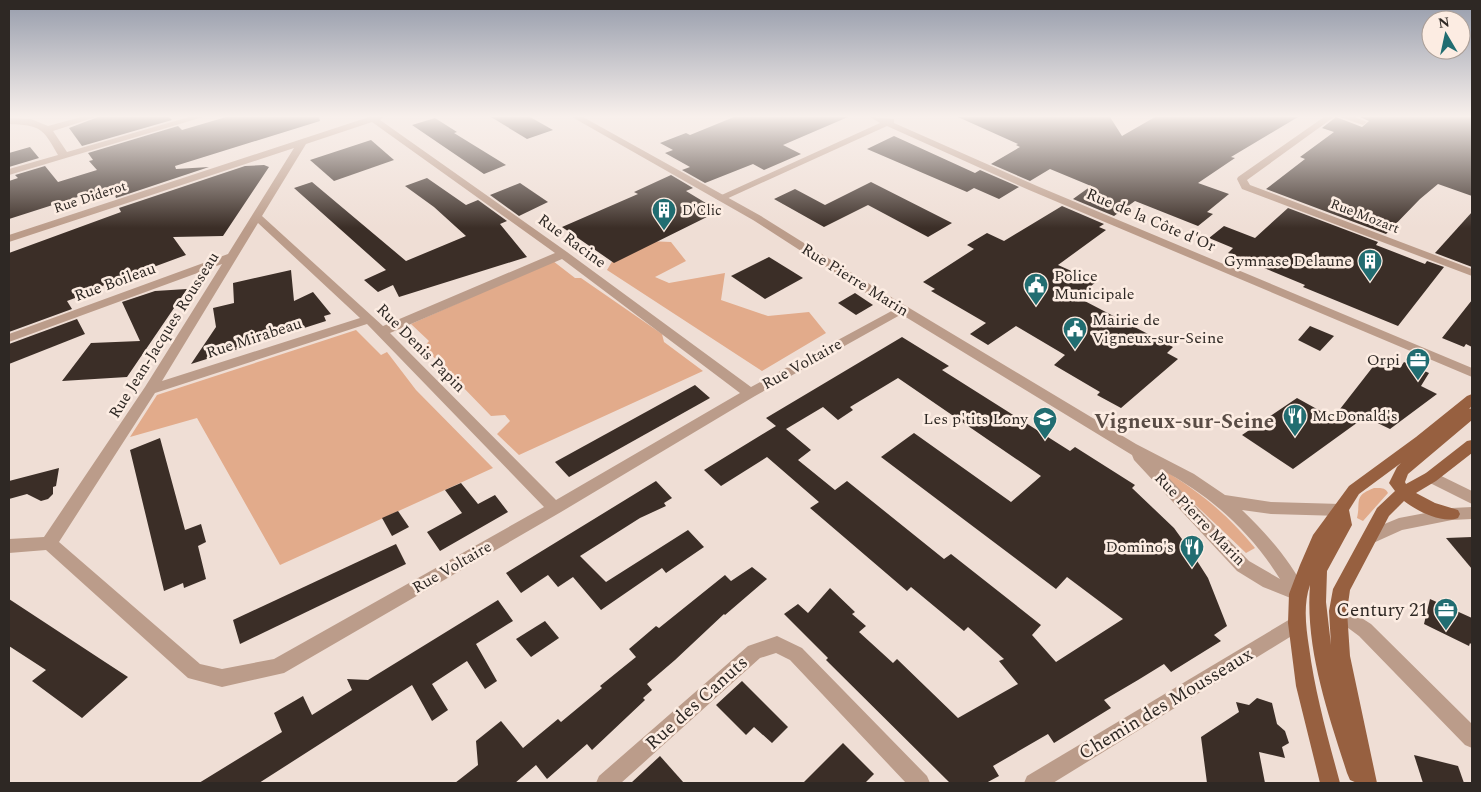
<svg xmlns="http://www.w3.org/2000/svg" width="1481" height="792" viewBox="0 0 1481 792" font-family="Spectral,serif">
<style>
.green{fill:#e2ab8b}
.building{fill:#3b2e27;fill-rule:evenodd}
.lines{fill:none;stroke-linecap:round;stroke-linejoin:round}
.minor{fill:#bb9c8a;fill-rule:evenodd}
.tertiary{fill:#bb9c8a;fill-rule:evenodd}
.primary{fill:#976040;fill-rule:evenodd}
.labels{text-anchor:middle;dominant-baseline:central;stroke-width:5;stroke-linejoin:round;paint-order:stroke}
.far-street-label{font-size:14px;fill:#2e2824;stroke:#fcece2}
.far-poi-label{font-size:14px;fill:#2e2824;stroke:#fcece2;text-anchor:start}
.street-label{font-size:16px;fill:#2e2824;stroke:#fcece2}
.poi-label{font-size:16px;fill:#2e2824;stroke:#fcece2;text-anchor:end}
.near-poi-label{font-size:19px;fill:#2e2824;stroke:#fcece2;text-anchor:end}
.near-street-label{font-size:19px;fill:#2e2824;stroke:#fcece2}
.district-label{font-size:21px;font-weight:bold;fill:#594c45;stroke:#fcece2}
</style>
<rect width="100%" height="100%" fill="#efded5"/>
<g class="green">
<polygon points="625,240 671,242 686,261 655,277 669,283 725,273 721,300 768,316 809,312 826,333 762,371 607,270"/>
<polygon points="553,261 575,278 581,278 662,334 664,342 703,371 519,455 497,434 510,421 505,415 491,416 424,347 429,341 411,324"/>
<polygon points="356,330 381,355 387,352 416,390 493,468 280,565 197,418 130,437 157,395"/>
<path d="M1160 468C1199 491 1227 514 1255 548L1246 553 1159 470Z"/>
<path d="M1374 488C1380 488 1385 487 1388 493L1363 521 1357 518C1361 501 1353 496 1374 488Z"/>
</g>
<g class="building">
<polygon points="98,117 169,117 172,120 82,146 69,128"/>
<polygon points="226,117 319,117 320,121 175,166 176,169 209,167 116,198 112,186 9,219 9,181 18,178 15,175 45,166 58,182 97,170 89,161 93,160 88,153 178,126 182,130"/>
<polygon points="491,117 530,117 553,130 527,139"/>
<polygon points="734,117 848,117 783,145 801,154 764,170 753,164 705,183 682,170 690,167 665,153 673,150 660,143 686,133 690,135"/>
<polygon points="958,117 1110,117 1122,136 1155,117 1298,117 1231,157 1235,158 1198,183 1229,194 1207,212 1213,214 1198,226 1135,201 1114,216 1073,199 1091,186 1050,169 1030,181 991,164 1020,147 1016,145 1018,144"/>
<polygon points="1336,117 1362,127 1369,121 1360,117 1472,117 1472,196 1438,184 1420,199 1386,234 1266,189 1305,159 1300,157 1334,132 1322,128"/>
<polygon points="435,118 457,132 454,133 506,165 484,174 412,125"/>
<polygon points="894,136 975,173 980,170 1019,187 999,199 974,188 967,192 867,149"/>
<polygon points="371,140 394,160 334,181 310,160"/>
<polygon points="30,147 39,158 9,167 9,153"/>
<polygon points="264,165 269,167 223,236 173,237 186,255 75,296 75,298 67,301 72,309 9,332 9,253 121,212 119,208 245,166"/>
<polygon points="671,175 693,188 686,191 719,211 614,263 562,227 638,194 634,192"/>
<polygon points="427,178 466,205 478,200 507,221 500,224 527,257 399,297 393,285 378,292 364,280 386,270 294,188 312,182 406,261 466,236 434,207 405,186"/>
<polygon points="871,182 952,223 928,237 868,205 824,227 774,199 795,189 825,205"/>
<polygon points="520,183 548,202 519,216 490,195"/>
<polygon points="1062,206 1104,224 1099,227 1106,230 1058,265 1096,282 1077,297 1173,347 1167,353 1178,359 1121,408 1097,395 1100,392 1054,365 1065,355 1016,326 988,345 970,334 986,323 931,291 935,289 923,282 974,249 967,245 987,233 1004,241"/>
<polygon points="1288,208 1378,242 1376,245 1425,264 1427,261 1444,267 1398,326 1303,287 1305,285 1228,253 1233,248 1209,238 1224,226 1255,238"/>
<polygon points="1472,212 1472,267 1435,253"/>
<polygon points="769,257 803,278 765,299 731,276"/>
<polygon points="291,270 294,301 313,292 331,314 324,316 326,321 191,364 216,327 213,308 234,303 233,283"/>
<polygon points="187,289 127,377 62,381 91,343 140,341 122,302 155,291"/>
<polygon points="855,293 873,305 856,315 838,303"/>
<polygon points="1472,300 1472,347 1466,344 1464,347 1442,338"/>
<polygon points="77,319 85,334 9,364 9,344"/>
<polygon points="1310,326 1334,336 1320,351 1298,340"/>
<path d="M902 337 949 366 942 370 1070 451 1075 447 1135 485 1132 488 1174 528 1192 553 1208 578 1227 626 1214 635 1221 641 1171 672 1164 664 1138 680 1104 700 1111 708 1054 743 1048 734 993 766 999 776 986 783H950L826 660 828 658 784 614 798 604 808 613 830 588 855 612 852 614 866 626 859 632 893 663 897 659 958 718 1018 684 999 661 1004 659 968 627 964 631 911 587 907 591 810 508 819 502 767 457 721 486 704 470 776 426 766 418ZM898 378 1041 476 1011 502 914 433 881 457 1056 589 1067 577 1123 619 1056 662 1032 635 1041 625 951 554 944 559 847 481 835 490 798 460 811 450 786 429 823 407 838 420 853 410 850 407Z"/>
<polygon points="1379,359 1400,368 1404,362 1429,373 1421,386 1437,394 1390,429 1365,417 1293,469 1242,435 1297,398 1333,418"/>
<polygon points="695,385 710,398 569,477 555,462"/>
<polygon points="160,438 185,530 201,524 206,542 198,546 206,579 184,588 183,583 164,591 130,450"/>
<polygon points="59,468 56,486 53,487 53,494 48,499 41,501 27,494 9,499 9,481"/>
<polygon points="656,481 672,498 664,503 666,506 640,518 580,556 606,582 688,530 704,547 666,573 662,568 601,610 573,577 558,587 548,575 521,593 506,573"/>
<polygon points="461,483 478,504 495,495 508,512 440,551 427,532 462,513 445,490"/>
<polygon points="398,511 409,527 392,536 382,518"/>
<polygon points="1472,537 1472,569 1446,538"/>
<polygon points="396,544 406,564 240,644 233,620"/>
<polygon points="752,567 767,579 725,615 724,614 675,660 647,684 652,690 643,698 645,700 592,750 587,744 547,779 536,765 515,783 455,783 478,765 476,741 501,721 523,748 558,719 561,722 602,688 600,686 636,657 629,649 656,626 659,628 725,575 731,581"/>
<polygon points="9,599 105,662 128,677 82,718 32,681 46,670 9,646"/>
<polygon points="1430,599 1472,618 1472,645 1470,643 1469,646 1424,624"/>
<polygon points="498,600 513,621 476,644 497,681 485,689 467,661 432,684 448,710 432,721 412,685 259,783 199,783 282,732 274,713 303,696 312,715 352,690 347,679 368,680"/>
<polygon points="545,621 559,638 531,657 516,639"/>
<polygon points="742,681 788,727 772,743 754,727 746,735 716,705"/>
<polygon points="1257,698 1272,703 1277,724 1285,731 1289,743 1282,747 1285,758 1259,752 1265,783 1207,783 1201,737 1239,712 1236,702 1249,705"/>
<polygon points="843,743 874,774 865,783 803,783"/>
<polygon points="1414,755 1458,766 1464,783 1423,783"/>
<polygon points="660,756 684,783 631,783"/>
</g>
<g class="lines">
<g class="minor">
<path d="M81 117H96L53 131 67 152 189 117H203L9 175V169L58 155C43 128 40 125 9 124V118L31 119 48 126Z"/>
<path d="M369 117H383L380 120 567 252 751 387 899 307 903 306 909 310 755 396 561 512 284 673 222 687 188 678 46 550 9 553V539L44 537 145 387 222 264 9 342V334L228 254 294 148 9 242V235ZM372 122 555 253 383 326 262 216 306 144ZM258 223 360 318 162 381ZM562 259 740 393 556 500 390 333ZM367 324 544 507 274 659 222 669 200 664 59 542 155 393Z"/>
<polygon points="870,117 894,119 894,123 1037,186 1472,368 1472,377 1029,190 887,126 724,200 720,201 715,198 880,123"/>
<polygon points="1324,117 1334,117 1247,180 1250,185 1472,269 1472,276 1242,189 1237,179 1238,177"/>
<polygon points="1340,117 1355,117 1367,122 1363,125"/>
<polygon points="1431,471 1472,491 1472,504 1426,481 1423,477 1426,473"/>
<polygon points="1472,507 1472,519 1452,520 1402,530 1371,544 1365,542 1363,537 1365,532 1399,518 1452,508"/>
<polygon points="1338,603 1371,624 1472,724 1472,748 1465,745 1359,636 1332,616 1329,611 1332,606"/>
<polygon points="1297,615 1303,617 1306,623 1303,629 1053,783 1024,783 1027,776"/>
<polygon points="777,636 802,648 927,776 930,783 906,783 790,660 776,653 760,658 621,783 596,783 599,776 748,646"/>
</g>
<path class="tertiary" d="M572 117H583L761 216 871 285 1136 444 1194 474 1225 495 1271 502 1341 504 1347 506 1349 510 1347 514 1341 516 1271 514 1242 510C1267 534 1292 562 1307 594L1304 599 1298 601 1263 587 1237 571 1134 460 1132 455 863 291 753 220ZM1160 469C1210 495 1250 531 1280 579L1249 561Z"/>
<path class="primary" d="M1472 394V406L1469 409 1472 408V420L1408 474 1405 482 1406 484 1426 473 1467 441 1472 440V453L1436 481 1416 493 1435 503 1458 510 1460 514 1458 518C1442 524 1417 511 1404 501L1389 516 1350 590 1347 611 1350 656 1377 783H1357L1350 780 1347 773C1328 713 1305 649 1310 585 1303 605 1306 627 1309 647 1315 693 1328 738 1340 783H1320L1296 686 1288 623 1289 594 1300 565 1313 535 1349 486 1416 437 1467 396ZM1401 463 1397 467 1389 483 1395 491 1377 508 1333 589 1329 611 1331 645 1326 602 1327 571 1352 525 1349 510 1359 494Z"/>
</g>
<linearGradient id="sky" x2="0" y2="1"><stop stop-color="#969cab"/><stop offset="0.51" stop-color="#f8f0ec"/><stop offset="1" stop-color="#f8f0ec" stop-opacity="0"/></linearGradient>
<rect width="1481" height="228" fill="url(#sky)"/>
<defs>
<symbol id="building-pin" viewBox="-11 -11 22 30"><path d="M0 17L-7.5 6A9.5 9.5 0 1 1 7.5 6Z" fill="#216d71" stroke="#fcece2"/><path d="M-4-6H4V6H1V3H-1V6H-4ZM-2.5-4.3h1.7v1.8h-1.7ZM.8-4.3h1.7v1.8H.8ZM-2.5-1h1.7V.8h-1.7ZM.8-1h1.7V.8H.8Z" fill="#fff"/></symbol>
<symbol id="civic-pin" viewBox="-11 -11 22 30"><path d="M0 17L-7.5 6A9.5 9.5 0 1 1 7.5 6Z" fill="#216d71" stroke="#fcece2"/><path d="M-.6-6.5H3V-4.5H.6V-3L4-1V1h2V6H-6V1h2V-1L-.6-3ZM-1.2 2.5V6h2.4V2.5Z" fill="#fff"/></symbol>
<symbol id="office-pin" viewBox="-11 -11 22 30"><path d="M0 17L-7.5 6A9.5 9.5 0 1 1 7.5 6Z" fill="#216d71" stroke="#fcece2"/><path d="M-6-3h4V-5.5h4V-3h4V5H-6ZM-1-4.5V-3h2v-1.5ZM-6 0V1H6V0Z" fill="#fff"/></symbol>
<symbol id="restaurant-pin" viewBox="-11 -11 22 30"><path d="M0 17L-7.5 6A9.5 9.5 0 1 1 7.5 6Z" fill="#216d71" stroke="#fcece2"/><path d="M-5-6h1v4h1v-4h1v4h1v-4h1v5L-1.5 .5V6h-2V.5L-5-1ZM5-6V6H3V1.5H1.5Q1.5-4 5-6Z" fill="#fff"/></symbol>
<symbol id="school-pin" viewBox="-11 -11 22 30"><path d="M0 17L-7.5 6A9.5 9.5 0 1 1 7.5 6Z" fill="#216d71" stroke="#fcece2"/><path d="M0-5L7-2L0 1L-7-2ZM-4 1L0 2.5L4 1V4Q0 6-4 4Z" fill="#fff"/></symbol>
</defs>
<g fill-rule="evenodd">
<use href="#building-pin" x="650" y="196" width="28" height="38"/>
<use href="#building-pin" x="1356" y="247" width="28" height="38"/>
<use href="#civic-pin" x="1022" y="271" width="28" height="38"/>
<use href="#civic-pin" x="1061" y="315" width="28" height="38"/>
<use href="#office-pin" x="1404" y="346" width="28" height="38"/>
<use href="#restaurant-pin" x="1281" y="402" width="28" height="38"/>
<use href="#school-pin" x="1031" y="405" width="28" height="38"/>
<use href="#restaurant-pin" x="1178" y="533" width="28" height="38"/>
<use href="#office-pin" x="1432" y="596" width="28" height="38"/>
</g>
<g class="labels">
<g class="far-street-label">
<text transform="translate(90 197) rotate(-18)">Rue Diderot</text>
<text transform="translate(1365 216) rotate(21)">Rue Mozart</text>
</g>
<g class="far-poi-label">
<text x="682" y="210">D'Clic</text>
</g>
<g class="street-label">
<text transform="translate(1151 220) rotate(23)">Rue de la Côte d'Or</text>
<text transform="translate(572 241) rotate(36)">Rue Racine</text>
<text transform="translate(855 280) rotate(32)">Rue Pierre Marin</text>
<text transform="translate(115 282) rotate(-20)">Rue Boileau</text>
<text transform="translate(164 335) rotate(-58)">Rue Jean-Jacques Rousseau</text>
<text transform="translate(254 338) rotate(-18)">Rue Mirabeau</text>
<text transform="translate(421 348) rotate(45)">Rue Denis Papin</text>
<text transform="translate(802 364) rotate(-29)">Rue Voltaire</text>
<text transform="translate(1200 519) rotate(46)">Rue Pierre Marin</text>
<text transform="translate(452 567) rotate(-30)">Rue Voltaire</text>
</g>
<g class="poi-label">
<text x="1352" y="261">Gymnase Delaune</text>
<text x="1054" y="276" text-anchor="start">Police<tspan x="1054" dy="18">Municipale</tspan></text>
<text x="1092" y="320" text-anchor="start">Mairie de<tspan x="1092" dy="18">Vigneux-sur-Seine</tspan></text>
<text x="1400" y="360">Orpi</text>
<text x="1312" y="416" text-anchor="start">McDonald's</text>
<text x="1028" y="419">Les p'tits Lony</text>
<text x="1174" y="547">Domino's</text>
</g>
<g class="near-poi-label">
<text x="1428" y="610">Century 21</text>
</g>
<g class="near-street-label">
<text transform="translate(697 703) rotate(-42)">Rue des Canuts</text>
<text transform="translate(1166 704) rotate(-31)">Chemin des Mousseaux</text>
</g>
<g class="district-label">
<text x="1184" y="422">Vigneux-sur-Seine</text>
</g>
</g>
<rect width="1481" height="792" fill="none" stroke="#2e2824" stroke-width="20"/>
<g transform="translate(1446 35) rotate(351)"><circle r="24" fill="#fcece2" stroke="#aa9e96"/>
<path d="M0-4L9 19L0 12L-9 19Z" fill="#216d71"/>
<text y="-8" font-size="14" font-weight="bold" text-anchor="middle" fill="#2e2824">N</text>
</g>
</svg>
